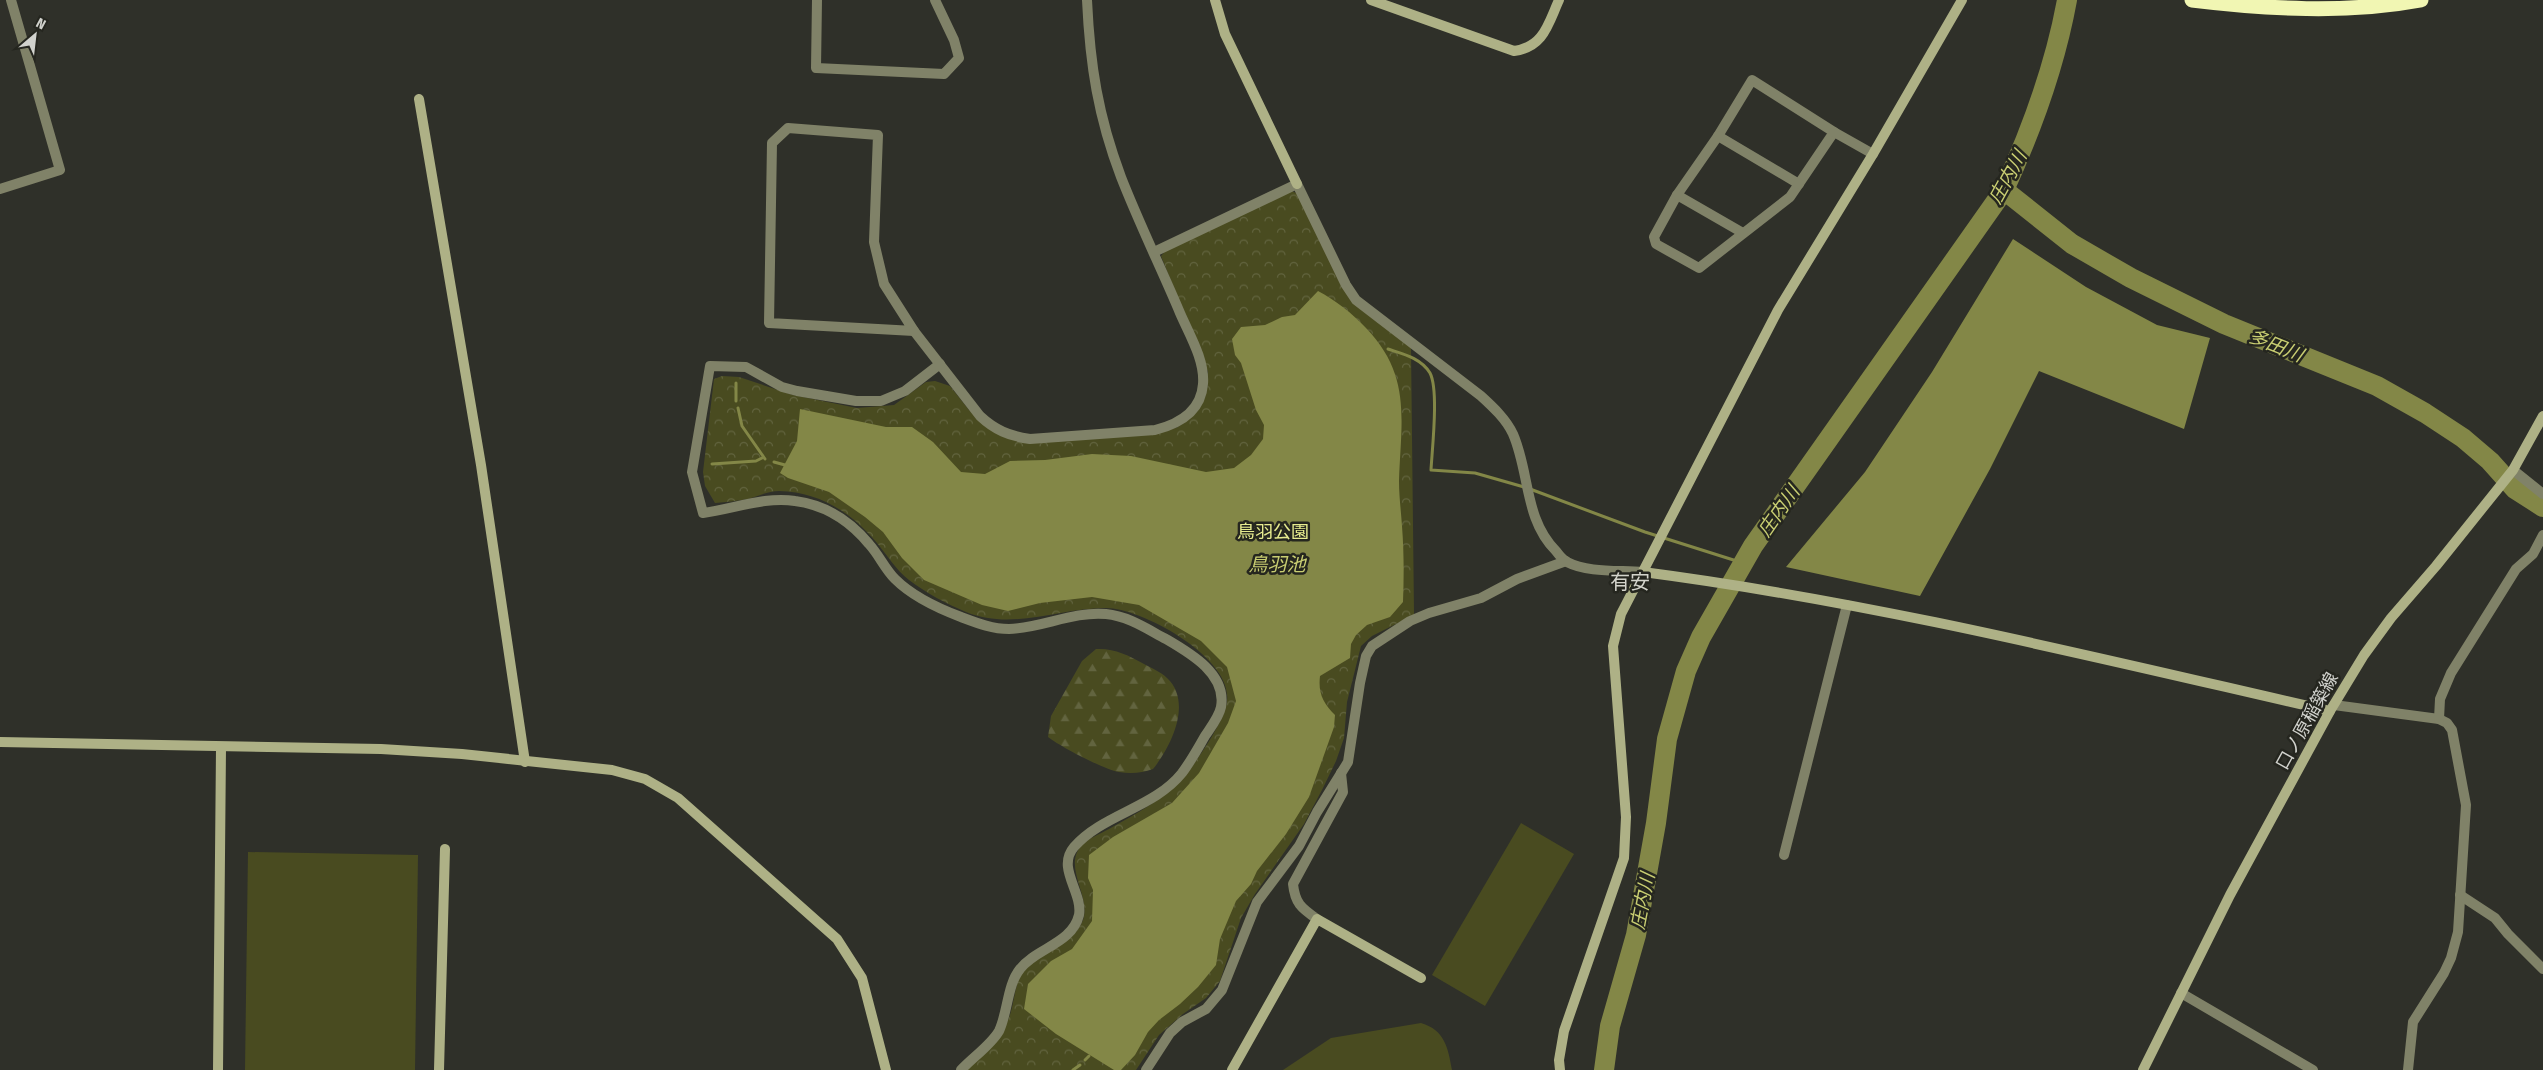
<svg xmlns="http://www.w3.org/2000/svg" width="2543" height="1070" viewBox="0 0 2543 1070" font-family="'Fira Sans Condensed','Noto Sans JP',sans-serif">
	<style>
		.forest { fill: url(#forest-firs) }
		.park { fill: url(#park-crowns) }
		.pitch { fill: #494b20 }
		.water { fill: #838747 }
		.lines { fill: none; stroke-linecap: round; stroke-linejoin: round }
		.stream { stroke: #838747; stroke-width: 3 }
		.river { stroke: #838747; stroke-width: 20 }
		.street { stroke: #808268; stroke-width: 10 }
		.secondary { stroke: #aeb186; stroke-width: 10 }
		.highway { stroke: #f1f6b3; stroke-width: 15 }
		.labels { text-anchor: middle; stroke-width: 5; stroke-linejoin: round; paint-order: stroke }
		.park-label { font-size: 18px; fill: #e7ec8f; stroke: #25261f }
		.street-label { font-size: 18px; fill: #d1d2cd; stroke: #25261f }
		.water-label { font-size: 19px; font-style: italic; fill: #c9ce72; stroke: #25261f }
		.quarter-label { font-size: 20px; fill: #d4d4cc; stroke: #25261f }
	</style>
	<defs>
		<pattern id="forest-firs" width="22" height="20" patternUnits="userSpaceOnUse" patternTransform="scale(1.25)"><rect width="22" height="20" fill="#494b20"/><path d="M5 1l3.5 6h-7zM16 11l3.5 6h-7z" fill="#62643f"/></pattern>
		<pattern id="park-crowns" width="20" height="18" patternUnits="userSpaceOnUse" patternTransform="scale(1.25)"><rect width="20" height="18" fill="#494b20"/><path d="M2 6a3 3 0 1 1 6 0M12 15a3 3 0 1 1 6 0" fill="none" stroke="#62643f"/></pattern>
	</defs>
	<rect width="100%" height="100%" fill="#2f3029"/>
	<path class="forest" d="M1096,649C1114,648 1128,655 1144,664C1151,668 1161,672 1167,678C1193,702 1171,747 1153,769C1142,773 1131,774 1119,772C1103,769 1061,747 1048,737L1051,716L1082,661Z"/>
	<path class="park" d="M1292,191L1298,194L1341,283L1411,348L1414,615L1372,636L1361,646L1347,702L1344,738L1336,761L1323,788L1304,824L1255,894L1241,918L1220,981L1206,998L1183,1014L1159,1035L1136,1070H967C984,1054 999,1041 1008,1020C1015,1005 1014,980 1025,969C1042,952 1074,944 1083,920C1091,896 1063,867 1081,846C1088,838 1100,834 1109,829C1134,815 1171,795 1188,772C1200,756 1225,720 1227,701C1233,658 1142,608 1106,608C1058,608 1013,631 966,612C947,604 926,593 909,580C896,570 887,555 877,543C852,513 820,492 779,491C769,491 758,496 748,499C737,501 726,502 715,503L705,486L703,472L714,379L722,376L739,377L793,395L857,408L894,405L926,382L935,381L950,386L969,410L1020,441L1176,428C1200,414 1209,400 1208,372L1161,256L1168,248Z"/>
	<g class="pitch">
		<polygon points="1521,823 1574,854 1485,1006 1432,975"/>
		<polygon points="248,852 418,855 415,1070 245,1070"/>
		<path d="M1421,1023C1445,1030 1448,1048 1452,1070H1283L1331,1038Z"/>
	</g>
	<g class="water">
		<polygon points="2013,239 2086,287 2157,325 2210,338 2184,429 2039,371 1990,469 1920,596 1786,567 1865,472 1932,372"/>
		<path d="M1318,291C1335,300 1352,313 1366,328C1412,376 1401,420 1399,481C1399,496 1401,511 1402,526C1404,552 1404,577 1403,602L1390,617L1367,625L1356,635L1351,644L1350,658L1320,676C1318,693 1323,703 1335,715L1334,727L1309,797L1286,834L1257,871L1251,884L1236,901L1220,939L1216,965L1198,987L1180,1004L1159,1020L1148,1032L1135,1055L1121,1070H1114L1056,1034L1024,1009L1028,984L1051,961L1072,949L1092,921L1093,890L1088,878L1089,855L1113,837L1172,803L1199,773L1228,723L1236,701L1227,667L1201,641L1139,605L1092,597L1040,603L1008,611L982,605L924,580L902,558L883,532L865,517L829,492L788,478L780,473L797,441L800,409L886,427H912L933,442L961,472L985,474L1010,461L1045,460L1092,454L1131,456L1206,472L1234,468L1251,455L1263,439L1264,425L1256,410L1241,363L1235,355L1232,339L1241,327L1265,325L1282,317L1295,315Z"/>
	</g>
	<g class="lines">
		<g class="stream">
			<path d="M1388,349C1403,354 1421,358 1430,373C1439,390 1432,450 1431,470L1475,473L1524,487"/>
			<polyline points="736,383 736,401"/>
			<polyline points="738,408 742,426 765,459"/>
			<polyline points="774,462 785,465"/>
			<polyline points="712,464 756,461 762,458"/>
			<polyline points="1530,489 1645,532 1743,563"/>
			<polyline points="1085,1060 1089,1056"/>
			<polyline points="1073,1070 1080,1065"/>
		</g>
		<g class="river">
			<polyline points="2004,190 2072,244 2131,278 2224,324 2377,386 2425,413 2463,438 2490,461 2515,489 2543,507"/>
			<path d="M1604,1070L1610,1026L1636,935L1656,823L1667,739L1686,671L1701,637L1753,546L2004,190C2032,129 2055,66 2067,0"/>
		</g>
		<g class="street">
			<polyline points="817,0 816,68 944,74 959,58 954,40 935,0"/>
			<polygon points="1752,80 1834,132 1790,197 1699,268 1656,244 1654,237 1677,195 1718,136"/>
			<polygon points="788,128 878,135 874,242 884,284 914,331 769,323 772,143"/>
			<polyline points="1834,132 1873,154"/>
			<polyline points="1718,136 1799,184"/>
			<polyline points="0,189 60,170 11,0"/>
			<polyline points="1677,195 1743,233"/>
			<path d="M1154,252L1297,184L1346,285L1356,300L1481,396C1493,407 1506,419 1513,434C1530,473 1524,519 1556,551C1559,555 1563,560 1567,562C1588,573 1619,570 1643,572"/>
			<path d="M914,331L980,416C995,430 1009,436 1030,439L1155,430C1179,424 1201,412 1203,384C1205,360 1189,334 1180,313C1161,268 1139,223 1121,177C1098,116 1090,65 1087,0"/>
			<path d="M940,364L905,391L881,401H856L797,391L782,387L746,367L710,366L692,472L703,513C733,509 766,496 795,501C826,505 850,521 869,544C879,555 885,569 895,579C913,597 937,608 961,617C977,623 992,629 1009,629C1042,628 1073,611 1106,614C1128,616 1147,629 1166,639C1190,653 1227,674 1221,707C1219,717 1211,727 1205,736C1198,748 1191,761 1182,773C1154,808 1103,814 1074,847C1056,868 1083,892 1079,915C1072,944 1036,948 1020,969C1007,985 1008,1012 999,1031C991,1045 972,1058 961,1070"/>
			<polyline points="2513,470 2543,494"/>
			<polyline points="2334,705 2439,719 2447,723 2452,730 2466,805 2458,932 2451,958 2444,973 2413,1022 2408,1070"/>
			<polyline points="2439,719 2440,699 2451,673 2516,569 2533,554 2543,535"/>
			<polyline points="1784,855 1847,605"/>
			<polyline points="2460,895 2495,918 2508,934 2543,969"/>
			<path d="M1317,919C1301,908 1295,903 1293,884L1343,792L1341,773"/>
			<polyline points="2181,993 2313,1070"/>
			<polyline points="1146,1070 1170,1033 1182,1022 1206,1009 1222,990 1257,902 1299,846 1317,812 1348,762 1360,683 1366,656 1372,646 1410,621 1429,613 1481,598 1517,579 1566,561"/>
		</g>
		<g class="secondary">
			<polyline points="1215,0 1225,34 1297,184"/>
			<path d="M1371,0L1514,51C1544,47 1548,24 1559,0"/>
			<polyline points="419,99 481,465 525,762"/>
			<path d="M1643,572C1874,602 2102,659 2330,711"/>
			<polyline points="0,742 381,749 462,754 612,770 645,779 678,798 837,939 862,978 886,1070"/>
			<polyline points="218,1070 221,748"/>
			<polyline points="439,1070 445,849"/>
			<polyline points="1232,1070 1317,919 1421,978"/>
			<polyline points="1560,1070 1559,1060 1564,1031 1624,858 1626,817 1613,646 1621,614 1778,310 1873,154 1962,0"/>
			<polyline points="2143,1070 2230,895 2330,711 2364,655 2391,618 2436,566 2513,470 2543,416"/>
		</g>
		<path class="highway" d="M2192,0C2266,9 2347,14 2421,0"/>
	</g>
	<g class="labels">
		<g class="park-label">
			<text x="1273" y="538">鳥羽公園</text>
		</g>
		<g class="street-label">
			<text transform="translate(2307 721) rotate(-61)" y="6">口ノ原稲築線</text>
		</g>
		<g class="water-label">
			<text transform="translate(2007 177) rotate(-61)" y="7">庄内川</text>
			<text transform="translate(2276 345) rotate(22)" y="7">多田川</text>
			<text transform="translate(1778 511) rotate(-55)" y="7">庄内川</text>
			<text x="1277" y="571">鳥羽池</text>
			<text transform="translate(1642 901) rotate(-79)" y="7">庄内川</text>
		</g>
		<g class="quarter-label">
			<text x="1630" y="589">有安</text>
		</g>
	</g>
	<g transform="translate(35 35) rotate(28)" stroke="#25261f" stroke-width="4" paint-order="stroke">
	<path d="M0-4L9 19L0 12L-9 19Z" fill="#d1d2cd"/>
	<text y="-8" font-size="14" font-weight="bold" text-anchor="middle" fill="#d1d2cd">N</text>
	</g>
</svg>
